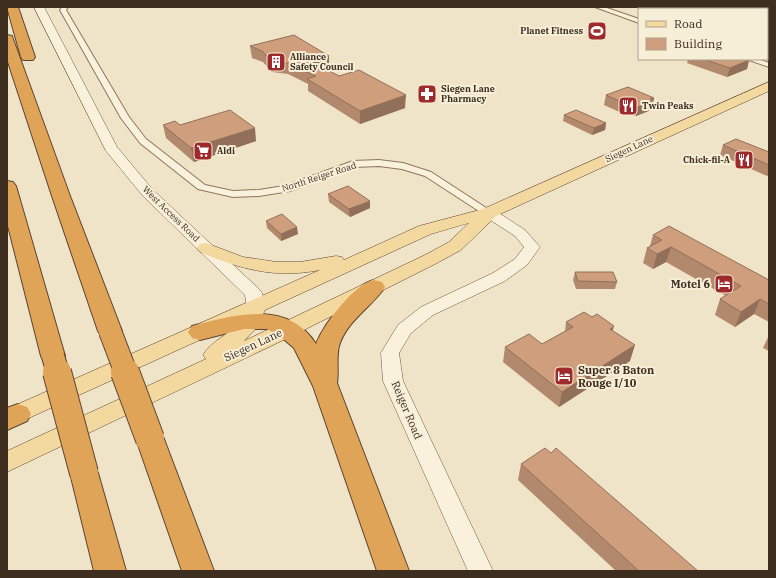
<svg xmlns="http://www.w3.org/2000/svg" width="776" height="578" viewBox="0 0 776 578" font-family="'IBM Plex Serif',serif">
	<style>
		.lines { fill: none; stroke-linecap: round; stroke-linejoin: round }
		.street-casing { stroke: #8d765c; stroke-width: 2 }
		.secondary-casing { stroke: #6f573f; stroke-width: 1 }
		.primary-casing { stroke: #5b4430; stroke-width: 1 }
		.highway-casing { stroke: #5b4430; stroke-width: 2 }
		.street { fill: #faf1dc; fill-rule: evenodd }
		.secondary { fill: #faf1dc; fill-rule: evenodd }
		.primary { fill: #f3d9a0; fill-rule: evenodd }
		.highway { fill: #e0a458; fill-rule: evenodd }
		.highway-bridge-far1-casing { stroke: #5b4430; stroke-width: 24; stroke-linecap: butt }
		.highway-bridge-casing { stroke: #5b4430; stroke-width: 30; stroke-linecap: butt }
		.highway-bridge-far1 { stroke: #e0a458; stroke-width: 22 }
		.highway-bridge { stroke: #e0a458; stroke-width: 28 }
		.wall { fill: #b2896c }
		.shaded-wall { fill: #916f58 }
		.building { fill: #cf9f7d; stroke: #916f58 }
		.labels { text-anchor: middle; stroke-width: 4; stroke-linejoin: round; paint-order: stroke }
		.far-poi-label { font-size: 9px; font-weight: bold; fill: #3d2e20; stroke: #f7eed8; text-anchor: start }
		.far-street-label { font-size: 9px; fill: #3d2e20; stroke: #f7eed8 }
		.poi-label { font-size: 11px; font-weight: bold; fill: #3d2e20; stroke: #f7eed8; text-anchor: end }
		.street-label { font-size: 11px; fill: #3d2e20; stroke: #f7eed8 }
	</style>
	<rect width="100%" height="100%" fill="#f0e4c8"/>
	<g class="lines">
		<defs>
			<g id="street">
				<polygon points="62,7 68,7 66,10 129,117 146,139 205,185 233,191 259,190 284,186 353,161 379,160 403,163 431,172 494,213 489,216 485,215 425,176 402,169 379,166 354,167 290,191 259,196 233,197 198,189 140,143 121,118 60,10"/>
				<polygon points="595,7 604,7 639,19 639,23"/>
				<polygon points="746,59 758,59 769,63 769,67"/>
			</g>
			<g id="secondary">
				<polygon points="34,7 44,7 117,147 153,190 259,289 262,293 265,308 262,312 256,314 250,312 247,308 245,295 143,196 106,151"/>
				<polygon points="489,209 494,210 525,230 540,247 527,265 505,281 433,315 411,333 399,353 403,381 493,571 468,571 383,381 381,353 398,325 421,307 493,273 515,259 524,247 515,236 484,216 482,213 484,210"/>
			</g>
			<path id="primary" d="M769,82V91L496,216L461,250L437,263L294,335L7,472V451L206,359L203,355C211,341 229,335 239,322L7,428V409L320,270C275,279 240,269 200,252L197,248L200,244L206,243L243,257L277,262H300L336,256L342,257L344,260L419,226L483,209ZM469,223L449,242L425,255L244,341L257,327L265,310L431,234Z"/>
			<g id="highway">
				<polygon points="7,7 18,7 35,57 33,60 23,60 21,57"/>
				<polygon points="7,35 12,36 13,39 70,196 122,331 118,337 110,339 102,337 98,331 52,196 7,59"/>
				<polygon points="7,181 13,182 16,186 65,356 62,362 53,365 44,362 41,356 7,222"/>
				<path d="M374,280L382,282L385,287C371,308 347,320 339,346C336,359 339,371 337,383L409,571H377L313,386L294,348L280,336L267,329H244L200,340L192,338L188,332L192,326C233,315 288,299 316,344C324,324 353,285 374,280Z"/>
				<polygon points="18,404 27,407 31,414 27,421 7,430 7,408"/>
				<polygon points="150,428 160,431 164,439 214,571 182,571 136,439 140,431"/>
				<polygon points="84,461 94,465 98,473 126,571 94,571 70,473 74,465"/>
			</g>
		</defs>
		<use href="#street" class="street-casing"/>
		<use href="#secondary" class="secondary-casing"/>
		<use href="#primary" class="primary-casing"/>
		<use href="#highway" class="highway-casing"/>
		<use href="#street" class="street"/>
		<use href="#secondary" class="secondary"/>
		<use href="#primary" class="primary"/>
		<use href="#highway" class="highway"/>
		<defs>
			<g id="highway-bridge-far1">
				<polyline points="110,331 126,373"/>
				<polyline points="53,356 58,373"/>
			</g>
			<g id="highway-bridge">
				<polyline points="57,372 84,473"/>
				<polyline points="125,372 150,439"/>
			</g>
		</defs>
		<use href="#highway-bridge-far1" class="highway-bridge-far1-casing"/>
		<use href="#highway-bridge" class="highway-bridge-casing"/>
		<use href="#highway-bridge-far1" class="highway-bridge-far1"/>
		<use href="#highway-bridge" class="highway-bridge"/>
	</g>
	<g class="wall">
		<polygon points="250,46 329,67 325,69 339,76 405,108 360,124 308,91 308,84 288,74 272,72 263,62 252,58"/>
		<polygon points="688,59 746,59 749,60 747,69 727,77 687,63"/>
		<polygon points="606,95 654,98 651,110 636,116 630,114 626,115 604,105"/>
		<polygon points="564,115 606,123 605,130 592,135 563,121"/>
		<polygon points="163,125 180,125 256,141 194,162 166,138"/>
		<polygon points="723,145 769,152 769,174 767,176 720,155"/>
		<polygon points="328,194 370,208 350,217 329,202"/>
		<polygon points="266,221 298,234 281,241 267,228"/>
		<polygon points="653,235 769,280 769,322 754,314 735,327 715,315 720,299 726,296 666,262 653,269 643,263 647,248 650,246"/>
		<polygon points="575,272 617,282 615,289 576,289 573,280"/>
		<polygon points="566,322 613,331 630,361 559,407 503,362 505,347 542,344 565,331"/>
		<polygon points="769,335 769,351 763,348"/>
		<polygon points="521,464 698,571 616,571 518,480"/>
	</g>
	<g class="shaded-wall">
		<polygon points="329,56 329,67 311,72 311,61"/>
		<polygon points="749,60 747,69 727,77 730,68"/>
		<polygon points="406,95 405,108 360,124 360,111"/>
		<polygon points="654,98 651,110 636,116 638,107"/>
		<polygon points="632,104 630,114 626,115 628,105"/>
		<polygon points="606,123 605,130 592,135 594,128"/>
		<polygon points="255,128 256,141 194,162 191,148"/>
		<polygon points="769,169 769,174 767,176"/>
		<polygon points="370,201 370,208 350,217 349,209"/>
		<polygon points="297,227 298,234 281,241 281,234"/>
		<polygon points="671,247 666,262 653,269 657,254"/>
		<polygon points="760,299 754,314 735,327 741,312"/>
		<polygon points="614,326 610,341 610,329"/>
		<polygon points="635,345 630,361 559,407 562,392"/>
	</g>
	<g class="building">
		<polygon points="294,35 329,56 311,61 339,76 359,70 406,95 360,111 307,79 316,76 286,63 271,61 262,51 250,46"/>
		<polygon points="703,59 746,59 749,60 730,68"/>
		<polygon points="628,87 654,98 650,99 653,101 638,107 632,104 628,105 606,95"/>
		<polygon points="230,110 255,128 191,148 163,125 175,121 180,125"/>
		<polygon points="576,110 606,123 594,128 564,115"/>
		<polygon points="736,139 769,152 769,165 723,145"/>
		<polygon points="348,186 370,201 349,209 328,194"/>
		<polygon points="282,214 297,227 281,234 266,221"/>
		<polygon points="669,226 769,280 769,304 760,299 741,312 720,299 741,286 671,247 657,254 647,248 662,240 653,235"/>
		<polygon points="575,272 613,272 617,282 578,281"/>
		<polygon points="584,312 592,317 597,314 614,326 610,329 635,345 562,392 505,347 529,334 542,344 573,327 566,322"/>
		<polygon points="545,448 551,453 556,448 698,571 639,571 521,464"/>
	</g>
	<defs>
		<symbol id="stadium-square" viewBox="-11 -11 22 22"><rect x="-9" y="-9" width="18" height="18" rx="4" fill="#9e2a2b" stroke="#f7eed8"/><path d="M0-5a6.5 5 0 1 0 0 10a6.5 5 0 1 0 0-10ZM-3.5-1.8h7v3.6h-7Z" fill="#fff"/></symbol>
		<symbol id="building-square" viewBox="-11 -11 22 22"><rect x="-9" y="-9" width="18" height="18" rx="4" fill="#9e2a2b" stroke="#f7eed8"/><path d="M-4-6H4V6H1V3H-1V6H-4ZM-2.5-4.3h1.7v1.8h-1.7ZM.8-4.3h1.7v1.8H.8ZM-2.5-1h1.7V.8h-1.7ZM.8-1h1.7V.8H.8Z" fill="#fff"/></symbol>
		<symbol id="pharmacy-square" viewBox="-11 -11 22 22"><rect x="-9" y="-9" width="18" height="18" rx="4" fill="#9e2a2b" stroke="#f7eed8"/><path d="M-2-6h4v4h4v4h-4v4h-4v-4h-4v-4h4Z" fill="#fff"/></symbol>
		<symbol id="restaurant-square" viewBox="-11 -11 22 22"><rect x="-9" y="-9" width="18" height="18" rx="4" fill="#9e2a2b" stroke="#f7eed8"/><path d="M-5-6h1v4h1v-4h1v4h1v-4h1v5L-1.5 .5V6h-2V.5L-5-1ZM5-6V6H3V1.5H1.5Q1.5-4 5-6Z" fill="#fff"/></symbol>
		<symbol id="supermarket-square" viewBox="-11 -11 22 22"><rect x="-9" y="-9" width="18" height="18" rx="4" fill="#9e2a2b" stroke="#f7eed8"/><path d="M-6-5.5h2.5l.6 2H6L4.5 2H-2.5L-4.4-4H-6ZM-1.5 3.2a1.3 1.3 0 1 0 .1 0ZM3 3.2a1.3 1.3 0 1 0 .1 0Z" fill="#fff"/></symbol>
		<symbol id="hotel-square" viewBox="-11 -11 22 22"><rect x="-9" y="-9" width="18" height="18" rx="4" fill="#9e2a2b" stroke="#f7eed8"/><path d="M-6-4.5h1.5V1H6V5H4.5V3h-9V5H-6ZM-4 0a1.8 1.8 0 1 1 3.6 0ZM.5 0V-2.5h3Q6-2.5 6 0Z" fill="#fff"/></symbol>
	</defs>
	<g fill-rule="evenodd">
		<use href="#stadium-square" x="586" y="20" width="22" height="22"/>
		<use href="#building-square" x="265" y="51" width="22" height="22"/>
		<use href="#pharmacy-square" x="416" y="83" width="22" height="22"/>
		<use href="#restaurant-square" x="617" y="95" width="22" height="22"/>
		<use href="#supermarket-square" x="192" y="140" width="22" height="22"/>
		<use href="#restaurant-square" x="733" y="149" width="22" height="22"/>
		<use href="#hotel-square" x="713" y="273" width="22" height="22"/>
		<use href="#hotel-square" x="553" y="365" width="22" height="22"/>
	</g>
	<g class="labels">
		<g class="far-poi-label">
			<text x="583" y="34" text-anchor="end">Planet Fitness</text>
			<text x="290" y="60">Alliance<tspan x="290" dy="10">Safety Council</tspan></text>
			<text x="441" y="92">Siegen Lane<tspan x="441" dy="10">Pharmacy</tspan></text>
			<text x="642" y="109">Twin Peaks</text>
			<text x="217" y="154">Aldi</text>
			<text x="730" y="163" text-anchor="end">Chick-fil-A</text>
		</g>
		<g class="far-street-label">
			<text transform="translate(629 149) rotate(-25)" y="3">Siegen Lane</text>
			<text transform="translate(319 177) rotate(-18)" y="3">North Reiger Road</text>
			<text transform="translate(171 214) rotate(44)" y="3">West Access Road</text>
		</g>
		<g class="poi-label">
			<text x="710" y="288">Motel 6</text>
			<text x="578" y="374" text-anchor="start">Super 8 Baton<tspan x="578" dy="13">Rouge I/10</tspan></text>
		</g>
		<g class="street-label">
			<text transform="translate(253 345) rotate(-25)" y="4">Siegen Lane</text>
			<text transform="translate(407 410) rotate(67)" y="4">Reiger Road</text>
		</g>
	</g>
	<rect width="776" height="578" fill="none" stroke="#3d2e20" stroke-width="16"/>
	<rect x="638" y="8" width="130" height="52" fill="#f7eed8" stroke="#ada18e"/>
	<rect x="646" y="21" width="20" height="6" fill="#f3d9a0" stroke="#ada18e"/>
	<text x="674" y="28" font-size="12" fill="#3d2e20">Road</text>
	<rect x="646" y="38" width="20" height="12" fill="#cf9f7d" stroke="#ada18e"/>
	<text x="674" y="48" font-size="12" fill="#3d2e20">Building</text>
</svg>
